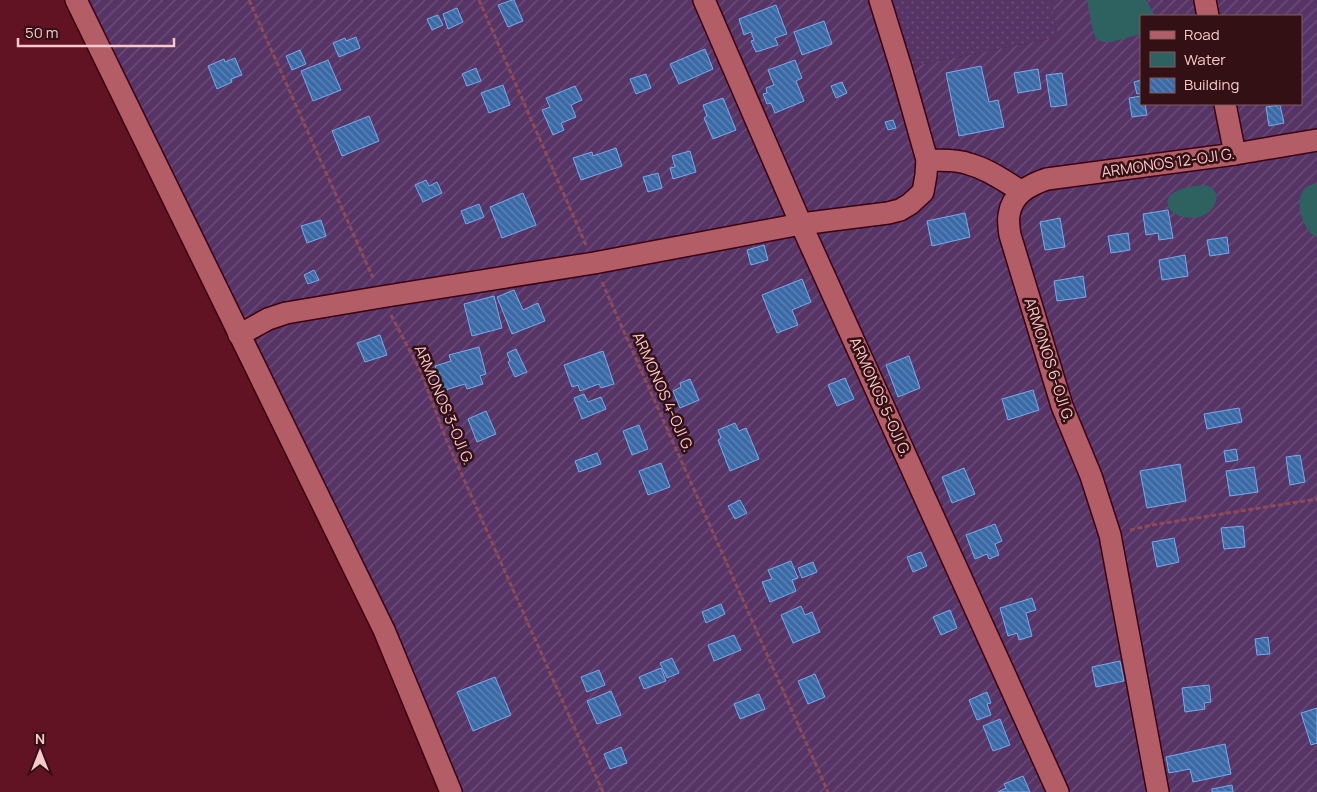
<svg xmlns="http://www.w3.org/2000/svg" width="1317" height="792" viewBox="0 0 1317 792" font-family="Manrope,sans-serif">
	<style>
		.grass { fill: url(#grass-dots) }
		.garden { fill: url(#garden-furrows); fill-rule: evenodd }
		.water { fill: #2d6261 }
		.building { fill: url(#building-back-hatch); stroke: #77abec }
		.lines { fill: none; stroke-linecap: round; stroke-linejoin: round }
		.street-casing { stroke: #3c020f; stroke-width: 24 }
		.path { stroke: #8f4a56; stroke-width: 3; stroke-dasharray: 5 2.5; stroke-linecap: butt }
		.street { stroke: #b35e67; stroke-width: 21 }
		.labels { text-anchor: middle; stroke-width: 5; stroke-linejoin: round; paint-order: stroke }
		.street-label { font-size: 15px; fill: #f8c8ca; stroke: #321014 }
	</style>
	<defs>
		<pattern id="grass-dots" width="8" height="8" patternUnits="userSpaceOnUse" patternTransform="scale(1.25)"><rect width="8" height="8" fill="#563466"/><path d="M2 2h.1M6 6h.1" fill="none" stroke="#6f507b" stroke-width="1.8" stroke-linecap="round"/></pattern>
		<pattern id="garden-furrows" width="10" height="10" patternUnits="userSpaceOnUse" patternTransform="scale(1.25)"><rect width="10" height="10" fill="#563466"/><path d="M-1 1l2-2M0 10L10 0M9 11l2-2" fill="none" stroke="#6f507b"/></pattern>
		<pattern id="building-back-hatch" width="6" height="6" patternUnits="userSpaceOnUse" patternTransform="scale(1.25)"><rect width="6" height="6" fill="#396aa6"/><path d="M-1 5l2 2M0 0l6 6M5-1l2 2" fill="none" stroke="#6084b5"/></pattern>
	</defs>
	<rect width="100%" height="100%" fill="#611323"/>
	<polygon class="grass" points="887,0 1051,0 1058,37 909,67"/>
	<path class="garden" d="M88,0H887L909,67L1058,37L1051,0H1317V792H462L382,610ZM1141,16H1301V104H1141Z"/>
	<g class="water">
		<polygon points="1087,0 1146,0 1155,16 1141,16 1141,34 1111,42 1103,42 1098,40 1095,37 1092,27"/>
		<path d="M1313,184H1317V238C1303,231 1292,199 1306,187C1308,186 1311,185 1313,184Z"/>
		<path d="M1205,185C1225,190 1216,212 1200,217C1195,218 1190,218 1185,217C1171,216 1159,201 1175,192C1183,187 1195,186 1205,185Z"/>
	</g>
	<g class="building">
		<polygon points="512,0 514,0 523,21 508,27 498,5"/>
		<polygon points="776,5 787,34 775,38 778,45 756,52 751,41 754,40 751,32 744,35 739,19"/>
		<polygon points="457,8 463,22 448,29 443,14"/>
		<polygon points="438,15 443,25 432,30 427,19"/>
		<polygon points="824,21 832,44 802,55 794,32"/>
		<polygon points="356,37 360,48 339,57 333,43 345,38 346,41"/>
		<polygon points="705,49 713,69 679,84 670,64"/>
		<polygon points="300,50 306,64 292,70 286,56"/>
		<polygon points="235,58 242,75 231,79 232,82 217,89 208,66 224,59 225,62"/>
		<polygon points="328,60 341,90 313,101 301,71"/>
		<polygon points="795,60 802,78 796,81 804,101 775,113 771,103 767,104 763,94 767,93 766,88 774,85 768,70"/>
		<polygon points="981,66 989,102 998,100 1004,127 959,136 946,73"/>
		<polygon points="476,68 481,81 467,86 462,74"/>
		<polygon points="1038,69 1041,89 1018,93 1014,73"/>
		<polygon points="1062,73 1067,105 1051,107 1046,75"/>
		<polygon points="646,74 651,88 636,94 630,79"/>
		<polygon points="1141,80 1141,93 1137,94 1134,82"/>
		<polygon points="842,82 847,93 836,98 831,86"/>
		<polygon points="503,85 510,105 489,113 481,93"/>
		<polygon points="575,86 582,100 571,105 576,117 561,123 564,130 553,135 542,110 550,107 546,98"/>
		<polygon points="1141,96 1141,104 1145,104 1147,115 1132,117 1129,98"/>
		<polygon points="723,98 736,130 713,139 704,118 707,116 703,105"/>
		<polygon points="1280,105 1284,123 1269,126 1266,107"/>
		<polygon points="369,116 379,141 342,156 332,131"/>
		<polygon points="893,120 896,128 888,130 885,122"/>
		<polygon points="616,148 622,166 581,180 573,158 592,152 593,156"/>
		<polygon points="690,151 696,172 673,179 670,168 675,167 672,156"/>
		<polygon points="658,173 662,188 648,192 643,177"/>
		<polygon points="426,180 429,186 437,182 442,193 423,202 415,185"/>
		<polygon points="523,193 536,225 502,238 490,207"/>
		<polygon points="479,204 484,217 466,224 461,211"/>
		<polygon points="1168,210 1173,238 1159,240 1158,233 1146,235 1143,214"/>
		<polygon points="965,213 970,237 932,246 927,221"/>
		<polygon points="1060,218 1065,247 1045,250 1040,222"/>
		<polygon points="321,220 326,236 307,243 301,226"/>
		<polygon points="1128,233 1130,250 1111,253 1108,236"/>
		<polygon points="1227,237 1229,253 1210,256 1207,240"/>
		<polygon points="764,245 768,260 751,265 747,250"/>
		<polygon points="1185,255 1188,276 1162,280 1159,260"/>
		<polygon points="314,270 319,280 308,284 304,275"/>
		<polygon points="1083,276 1086,297 1057,301 1054,281"/>
		<polygon points="802,279 811,302 792,310 798,325 777,333 762,295"/>
		<polygon points="514,290 523,310 538,303 545,321 512,334 497,297"/>
		<polygon points="494,296 502,328 472,336 464,304"/>
		<polygon points="380,335 387,355 365,362 357,343"/>
		<polygon points="479,347 486,374 480,376 483,384 467,389 465,384 442,391 435,366 451,361 449,355"/>
		<polygon points="516,349 527,372 515,377 508,362 510,361 507,353"/>
		<polygon points="603,351 614,384 601,388 599,384 580,391 578,385 572,387 564,365"/>
		<polygon points="909,356 920,388 898,397 886,365"/>
		<polygon points="845,378 854,399 837,406 828,385"/>
		<polygon points="690,379 699,400 680,408 673,391 681,387 680,383"/>
		<polygon points="1033,390 1039,410 1008,420 1002,399"/>
		<polygon points="584,394 588,402 601,397 606,409 582,419 574,398"/>
		<polygon points="1239,408 1242,422 1207,429 1204,414"/>
		<polygon points="486,411 496,434 477,442 468,419"/>
		<polygon points="735,423 739,431 746,428 759,459 730,471 718,440 721,438 718,430"/>
		<polygon points="639,425 648,449 632,455 623,431"/>
		<polygon points="1236,449 1238,460 1226,462 1224,451"/>
		<polygon points="597,453 601,464 579,472 575,461"/>
		<polygon points="1300,455 1305,482 1290,485 1286,457"/>
		<polygon points="661,463 670,487 648,495 639,471"/>
		<polygon points="1180,464 1186,501 1147,508 1140,471"/>
		<polygon points="1254,467 1258,492 1230,496 1226,471"/>
		<polygon points="964,468 975,494 952,503 942,477"/>
		<polygon points="740,500 747,513 735,519 728,506"/>
		<polygon points="995,524 1002,541 995,544 999,555 989,559 987,554 975,559 966,535"/>
		<polygon points="1243,526 1245,547 1224,549 1221,528"/>
		<polygon points="1174,538 1179,562 1157,567 1152,542"/>
		<polygon points="921,552 927,566 913,572 907,557"/>
		<polygon points="791,561 798,578 792,580 796,591 770,602 762,582 772,579 768,570"/>
		<polygon points="813,562 817,572 802,578 798,568"/>
		<polygon points="1032,598 1036,610 1026,613 1032,636 1019,640 1017,633 1008,636 1000,608"/>
		<polygon points="721,604 725,614 706,623 702,612"/>
		<polygon points="801,606 805,615 812,612 820,632 793,643 781,615"/>
		<polygon points="950,610 957,628 941,635 933,617"/>
		<polygon points="734,635 741,650 714,661 708,645"/>
		<polygon points="1268,637 1270,654 1257,655 1255,639"/>
		<polygon points="672,658 679,673 667,678 660,663"/>
		<polygon points="1120,661 1124,681 1096,687 1092,667"/>
		<polygon points="661,668 666,681 644,689 639,677"/>
		<polygon points="599,670 605,685 587,692 581,677"/>
		<polygon points="815,674 825,697 808,704 798,681"/>
		<polygon points="495,677 511,715 473,731 457,692"/>
		<polygon points="1209,685 1211,702 1204,703 1205,709 1185,712 1182,688"/>
		<polygon points="611,691 621,715 597,724 587,701"/>
		<polygon points="987,692 991,703 987,704 991,715 977,720 969,700"/>
		<polygon points="759,694 765,709 740,719 734,704"/>
		<polygon points="1317,708 1317,743 1311,745 1301,713"/>
		<polygon points="1000,719 1010,745 993,751 983,726"/>
		<polygon points="1225,744 1231,774 1193,782 1190,769 1169,773 1166,757"/>
		<polygon points="621,747 627,763 610,769 604,754"/>
		<polygon points="1023,776 1030,792 998,792 1006,788 1004,784"/>
		<polygon points="1232,785 1233,792 1212,792 1212,789"/>
	</g>
	<g class="lines">
		<defs>
			<g id="street">
				<polyline points="76,0 384,630 451,792"/>
				<polyline points="704,0 801,224 1058,792"/>
				<path d="M880,0L901,68L927,160C941,161 956,159 969,164C988,169 1004,181 1021,191"/>
				<polyline points="1205,0 1208,16"/>
				<polyline points="1225,104 1235,154"/>
				<polyline points="239,335 268,319 286,313 381,297 594,263 801,224 888,213 900,210 910,204 923,192 926,175 927,160"/>
				<path d="M1158,792L1110,535L1091,476L1062,406L1010,235C1009,229 1008,221 1009,215C1012,194 1029,185 1047,179L1235,154L1317,140"/>
			</g>
		</defs>
		<use href="#street" class="street-casing"/>
		<g class="path">
			<polyline points="249,0 373,278"/>
			<polyline points="479,0 586,245"/>
			<polyline points="602,282 828,792"/>
			<polyline points="391,315 421,372 446,439 603,792"/>
			<polyline points="1130,530 1152,525 1317,499"/>
		</g>
		<use href="#street" class="street"/>
	</g>
	<g class="labels">
		<g class="street-label">
			<text transform="translate(1168 163) rotate(-8)" y="5">ARMONOS 12-OJI G.</text>
			<text transform="translate(1049 360) rotate(72)" y="5">ARMONOS 6-OJI G.</text>
			<text transform="translate(663 392) rotate(66)" y="5">ARMONOS 4-OJI G.</text>
			<text transform="translate(880 397) rotate(66)" y="5">ARMONOS 5-OJI G.</text>
			<text transform="translate(444 405) rotate(67)" y="5">ARMONOS 3-OJI G.</text>
		</g>
	</g>
	<rect x="1140" y="15" width="162" height="90" fill="#321014" stroke="#815a5d"/>
	<rect x="1150" y="31" width="25" height="8" fill="#b35e67" stroke="#815a5d"/>
	<text x="1184" y="40" font-size="15" fill="#f8c8ca">Road</text>
	<rect x="1150" y="52" width="25" height="15" fill="#2d6261" stroke="#815a5d"/>
	<text x="1184" y="65" font-size="15" fill="#f8c8ca">Water</text>
	<rect x="1150" y="78" width="25" height="15" fill="url(#building-back-hatch)" stroke="#815a5d"/>
	<text x="1184" y="90" font-size="15" fill="#f8c8ca">Building</text>
	<g transform="translate(40 752)" stroke="#321014" stroke-width="4" paint-order="stroke">
	<path d="M0-4L9 19L0 12L-9 19Z" fill="#f8c8ca"/>
	<text y="-8" font-size="14" font-weight="bold" text-anchor="middle" fill="#f8c8ca">N</text>
	</g>
	<path d="M18 38v8h156v-8" fill="none" stroke="#f8c8ca" stroke-width="2.5"/>
	<text x="25" y="38" font-size="15" fill="#f8c8ca" stroke="#321014" stroke-width="4" paint-order="stroke">50 m</text>
</svg>
